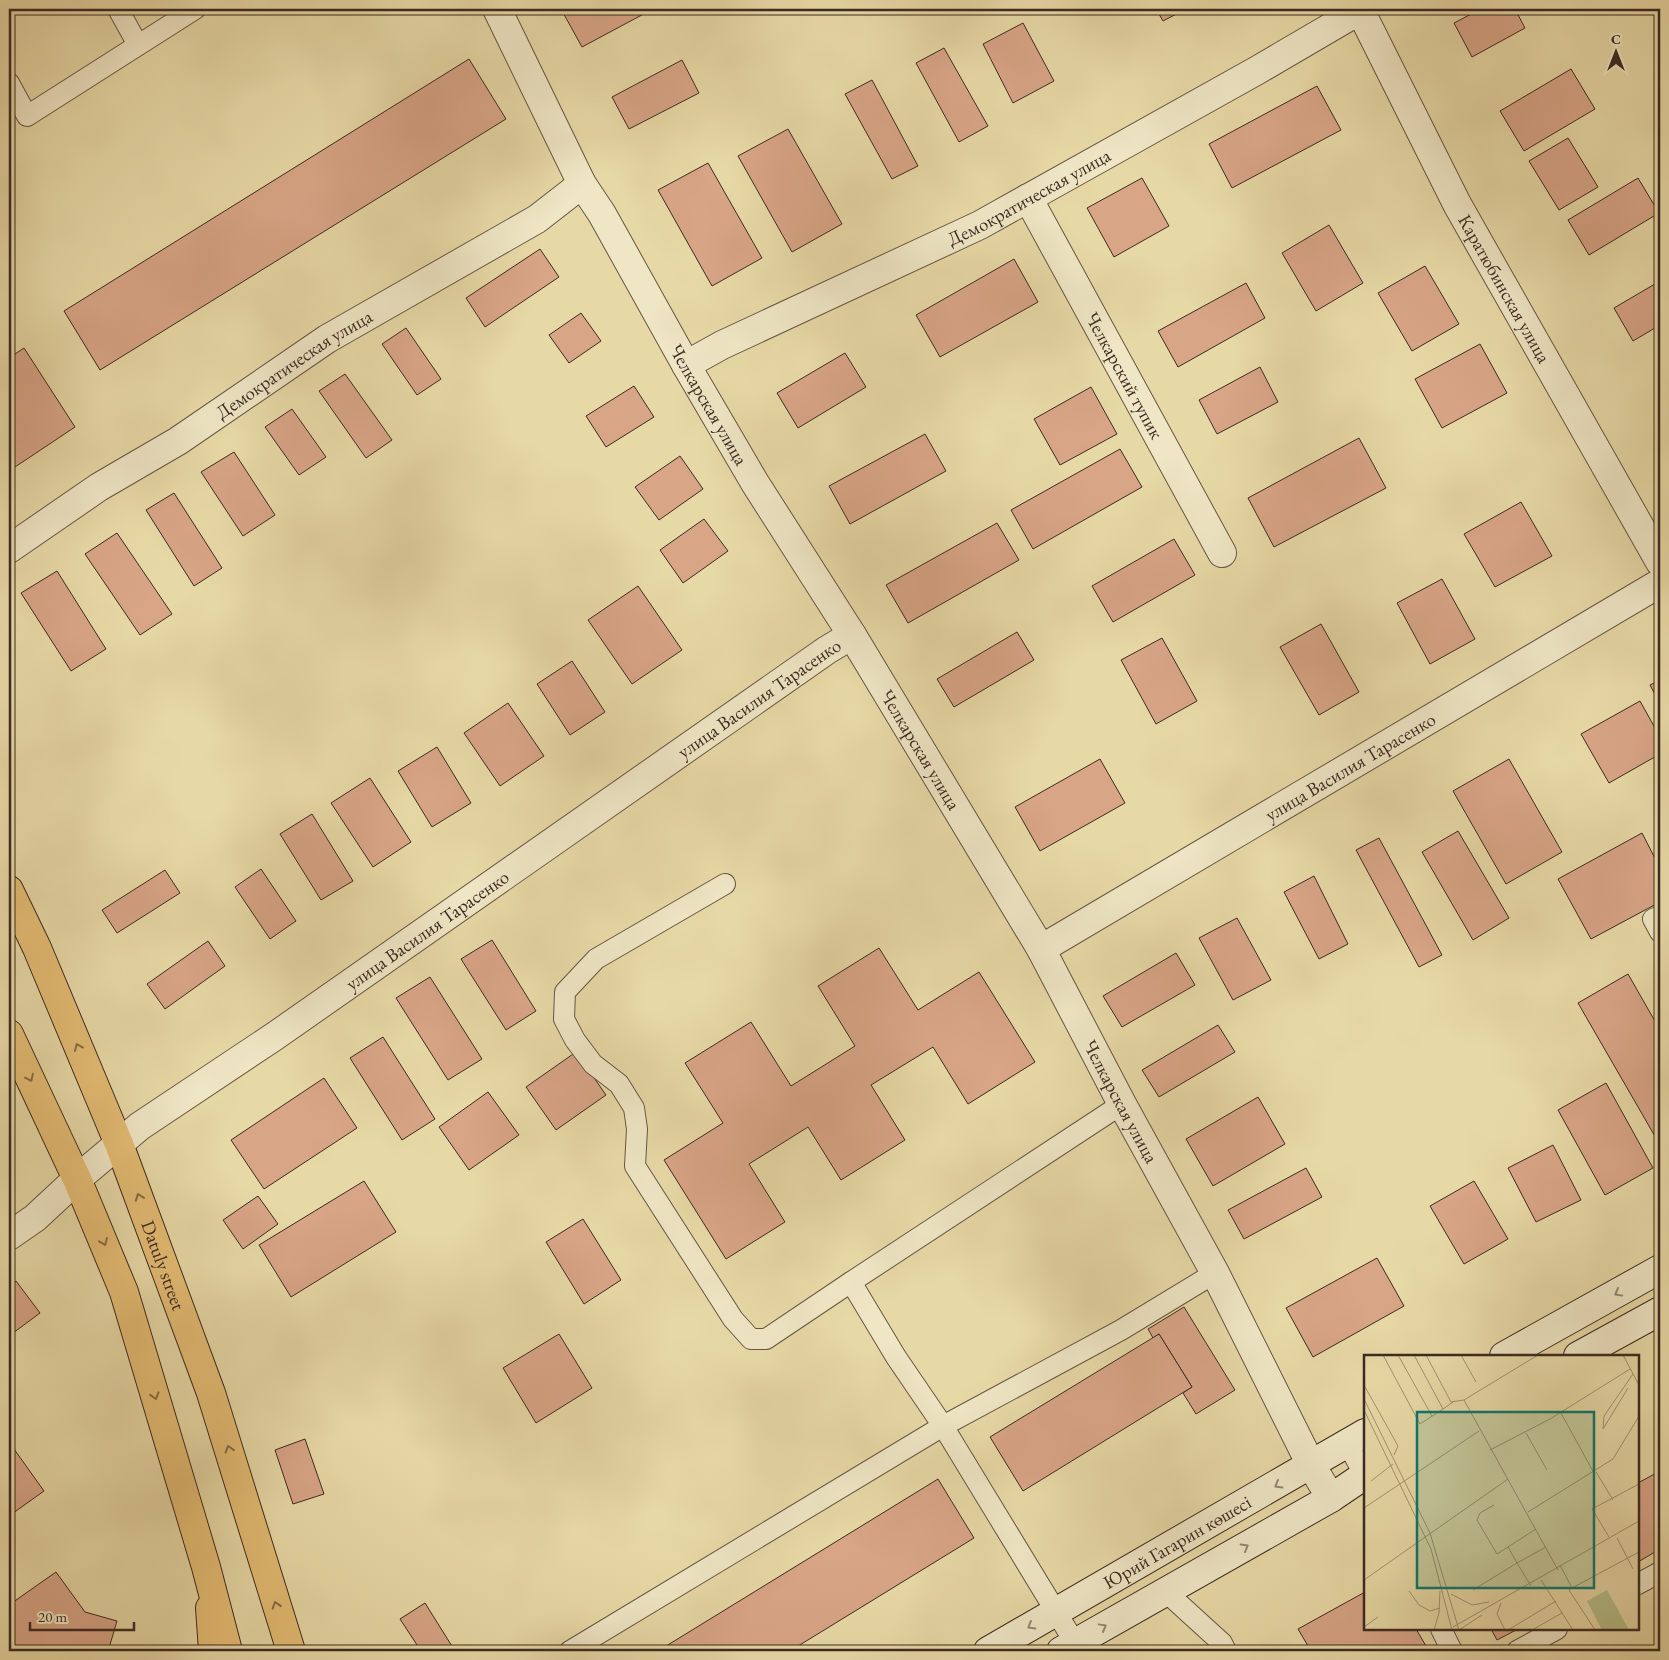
<svg xmlns="http://www.w3.org/2000/svg" width="1669" height="1660" viewBox="0 0 1669 1660" font-family="'EB Garamond',serif">
	<style>
		.building { fill: #d8a587; stroke: #3c2b22 }
		.lines { fill: none; stroke-linecap: round; stroke-linejoin: round }
		.lane-casing { stroke: #675643; stroke-width: 22 }
		.street-casing { stroke: #675643; stroke-width: 30 }
		.secondary-casing { stroke: #3c2b22; stroke-width: 30 }
		.primary-casing { stroke: #3c2b22; stroke-width: 30 }
		.highway-casing { stroke: #3c2b22; stroke-width: 30 }
		.lane { stroke: #efe6c5; stroke-width: 20 }
		.street { stroke: #efe6c5; stroke-width: 28 }
		.secondary { stroke: #efe6c5; stroke-width: 28 }
		.primary { stroke: #e4bc73; stroke-width: 28 }
		.highway { stroke: #e4bc73; stroke-width: 28 }
		.oneway { stroke: #886c46 }
		.oneway2 { stroke: #968874 }
		.labels { text-anchor: middle; stroke-width: 5; stroke-linejoin: round; paint-order: stroke }
		.street-label { font-size: 19px; fill: #3c2b22; stroke: #efe6c5 }
		.inset-road { fill: none; stroke: #a39371; stroke-width: 1 }
		.view { fill: #0f766e; fill-opacity: 0.15; stroke: #0f766e; stroke-width: 2.5 }
		.inset-edge { fill: none; stroke: #3c2b22; stroke-width: 2.5 }
	</style>
	<rect width="100%" height="100%" fill="#e7d9a6"/>
	<filter id="stains"><feTurbulence type="fractalNoise" baseFrequency=".004" numOctaves="4"/><feColorMatrix values="0 0 0 0 .2 0 0 0 0 .09 0 0 0 0 .02 0 0 0 .5 -.17"/></filter>
	<radialGradient id="worn" r=".72"><stop offset=".6" stop-color="#630" stop-opacity="0"/><stop offset="1" stop-color="#630" stop-opacity=".3"/></radialGradient>
	<g class="building">
		<polygon points="561,9 653,9 582,47"/>
		<polygon points="1156,9 1186,9 1163,21"/>
		<polygon points="1481,9 1515,9 1525,28 1472,57 1454,23"/>
		<polygon points="1023,23 1054,81 1013,103 983,44"/>
		<polygon points="944,48 988,126 959,142 916,63"/>
		<polygon points="469,59 506,119 100,370 64,311"/>
		<polygon points="682,60 699,93 629,129 612,97"/>
		<polygon points="1571,69 1595,109 1524,151 1500,111"/>
		<polygon points="872,80 918,166 892,179 845,94"/>
		<polygon points="1317,86 1341,130 1232,188 1209,144"/>
		<polygon points="788,129 842,224 792,252 738,156"/>
		<polygon points="1568,138 1598,187 1559,210 1529,161"/>
		<polygon points="708,163 762,258 712,286 658,190"/>
		<polygon points="1142,178 1169,226 1114,257 1087,208"/>
		<polygon points="1638,178 1659,213 1589,255 1568,220"/>
		<polygon points="1329,225 1363,283 1316,311 1282,253"/>
		<polygon points="540,249 559,277 485,327 466,298"/>
		<polygon points="1014,259 1038,302 940,357 916,315"/>
		<polygon points="1425,266 1459,324 1412,351 1378,293"/>
		<polygon points="1660,281 1660,325 1633,341 1614,308"/>
		<polygon points="1246,283 1265,318 1178,367 1158,331"/>
		<polygon points="581,313 601,341 569,363 549,335"/>
		<polygon points="406,328 441,379 417,395 382,344"/>
		<polygon points="1480,344 1507,393 1442,428 1415,379"/>
		<polygon points="24,348 75,427 9,471 9,358"/>
		<polygon points="845,353 866,387 798,428 777,393"/>
		<polygon points="1260,367 1278,402 1217,434 1199,400"/>
		<polygon points="345,374 392,440 366,458 319,391"/>
		<polygon points="634,386 654,417 606,447 586,416"/>
		<polygon points="1091,387 1117,434 1060,465 1034,419"/>
		<polygon points="292,409 326,457 299,475 265,427"/>
		<polygon points="925,434 946,471 850,524 829,486"/>
		<polygon points="1359,438 1386,488 1274,547 1248,498"/>
		<polygon points="1120,449 1142,487 1033,549 1011,510"/>
		<polygon points="234,452 275,515 243,536 201,472"/>
		<polygon points="680,456 703,489 659,520 635,487"/>
		<polygon points="174,493 222,568 194,586 146,510"/>
		<polygon points="1521,502 1552,556 1495,587 1464,534"/>
		<polygon points="704,519 728,551 683,583 660,550"/>
		<polygon points="997,523 1019,560 908,623 886,585"/>
		<polygon points="117,533 172,614 140,635 85,554"/>
		<polygon points="1174,539 1195,575 1113,622 1092,586"/>
		<polygon points="57,571 106,649 71,671 21,593"/>
		<polygon points="1442,579 1475,639 1430,664 1397,603"/>
		<polygon points="638,586 682,650 632,684 588,620"/>
		<polygon points="1321,624 1359,692 1319,715 1280,647"/>
		<polygon points="1017,632 1034,660 954,707 937,679"/>
		<polygon points="1162,638 1197,701 1156,724 1121,660"/>
		<polygon points="572,661 605,712 570,735 537,684"/>
		<polygon points="1660,680 1660,704 1650,685"/>
		<polygon points="1640,701 1660,737 1660,754 1609,783 1581,734"/>
		<polygon points="508,703 544,756 500,786 464,733"/>
		<polygon points="437,747 471,803 432,827 398,771"/>
		<polygon points="1100,759 1125,803 1040,851 1015,807"/>
		<polygon points="1509,759 1562,852 1506,884 1453,791"/>
		<polygon points="370,778 411,842 373,867 331,803"/>
		<polygon points="312,814 353,881 321,900 280,834"/>
		<polygon points="1458,831 1509,918 1473,940 1422,852"/>
		<polygon points="1642,833 1660,868 1660,902 1591,939 1558,879"/>
		<polygon points="1379,838 1442,955 1419,967 1356,850"/>
		<polygon points="261,869 296,921 270,939 235,887"/>
		<polygon points="165,870 180,893 117,933 102,910"/>
		<polygon points="1314,876 1348,944 1319,959 1284,892"/>
		<polygon points="1237,918 1271,980 1233,1000 1199,938"/>
		<polygon points="492,940 536,1011 506,1030 461,959"/>
		<polygon points="208,941 225,966 165,1009 147,984"/>
		<polygon points="879,948 918,1010 979,972 1035,1062 968,1104 933,1047 871,1085 905,1140 841,1180 808,1127 749,1164 785,1222 726,1259 664,1160 723,1123 685,1063 751,1022 791,1086 855,1046 818,986"/>
		<polygon points="1176,953 1195,985 1122,1027 1103,996"/>
		<polygon points="1628,974 1660,1030 1660,1145 1578,1003"/>
		<polygon points="430,977 482,1059 448,1080 396,998"/>
		<polygon points="1218,1025 1235,1052 1159,1097 1142,1070"/>
		<polygon points="383,1037 435,1119 402,1140 350,1058"/>
		<polygon points="576,1052 606,1095 556,1130 526,1087"/>
		<polygon points="324,1078 357,1128 264,1189 231,1140"/>
		<polygon points="1606,1083 1653,1168 1605,1195 1558,1110"/>
		<polygon points="488,1092 519,1135 469,1170 439,1127"/>
		<polygon points="1258,1097 1285,1144 1213,1186 1186,1139"/>
		<polygon points="1553,1145 1581,1200 1536,1222 1508,1168"/>
		<polygon points="1306,1168 1322,1197 1244,1239 1228,1210"/>
		<polygon points="364,1181 396,1232 291,1297 259,1245"/>
		<polygon points="1474,1181 1508,1239 1464,1264 1430,1206"/>
		<polygon points="258,1196 278,1224 243,1249 223,1220"/>
		<polygon points="583,1219 621,1280 584,1304 546,1242"/>
		<polygon points="1377,1258 1404,1306 1313,1357 1286,1308"/>
		<polygon points="16,1281 40,1313 9,1336 9,1287"/>
		<polygon points="1184,1307 1235,1390 1196,1414 1183,1393 1192,1387 1159,1334 1153,1338 1148,1329"/>
		<polygon points="559,1334 592,1388 536,1423 503,1368"/>
		<polygon points="1159,1334 1192,1387 1023,1491 990,1437"/>
		<polygon points="305,1439 324,1494 293,1504 275,1450"/>
		<polygon points="9,1442 44,1491 9,1516"/>
		<polygon points="1660,1471 1660,1549 1638,1562 1638,1483"/>
		<polygon points="938,1479 974,1538 790,1651 658,1651"/>
		<polygon points="56,1572 85,1612 117,1621 109,1648 111,1651 9,1651 9,1605"/>
		<polygon points="1365,1592 1365,1629 1416,1629 1426,1646 1417,1651 1311,1651 1298,1629"/>
		<polygon points="425,1603 455,1651 421,1651 400,1619"/>
		<polygon points="1491,1629 1518,1629 1497,1640"/>
	</g>
	<g class="lines">
		<defs>
			<g id="lane">
				<polyline points="118,9 138,45"/>
				<polyline points="9,83 27,116 195,9"/>
				<polyline points="725,884 596,959 565,992 564,1019 575,1040 593,1064 619,1084 634,1108 637,1129 635,1166 733,1319 751,1339 766,1339 851,1282 896,1357 943,1426 1121,1330 1215,1273"/>
				<polyline points="1660,916 1653,919 1660,932"/>
				<polyline points="851,1282 1122,1104"/>
				<polyline points="1347,1443 1365,1476"/>
				<polyline points="1638,1584 1660,1572"/>
				<polyline points="1166,1592 1222,1643 1226,1651"/>
				<polyline points="1441,1629 1452,1651"/>
				<polyline points="570,1651 943,1426 1075,1643"/>
				<polyline points="1517,1651 1557,1629"/>
			</g>
			<g id="street">
				<path id="s1" d="M497,9L582,184L602,214L686,365L755,483L852,635L1041,949L1122,1104L1215,1273L1311,1465L1331,1498"/>
				<path id="s2" d="M1360,10L1457,204L1660,562"/>
				<path id="s3" d="M1028,198L1222,553"/>
				<path id="s4" d="M686,365L722,345L980,225L1256,71L1362,9"/>
				<path id="s5" d="M9,549L99,487L178,441L327,339L537,219L582,184"/>
				<path id="s6" d="M1041,949L1660,583"/>
				<path id="s7" d="M9,1236L35,1218L77,1179L140,1126L275,1036L827,650L852,635"/>
			</g>
			<g id="secondary">
				<polyline points="1504,1356 1660,1269"/>
				<polyline points="1578,1356 1660,1311"/>
				<path id="s8" d="M988,1651L1365,1433"/>
				<polyline points="1061,1651 1331,1498 1365,1475"/>
			</g>
			<polyline id="primary" points="210,1608 213,1651"/>
			<g id="highway">
				<path id="s9" d="M9,890L37,948L119,1144L211,1393L291,1651"/>
				<polyline points="9,1034 77,1179 124,1292 206,1567 228,1651"/>
			</g>
		</defs>
		<use href="#lane" class="lane-casing"/>
		<use href="#street" class="street-casing"/>
		<use href="#secondary" class="secondary-casing"/>
		<use href="#primary" class="primary-casing"/>
		<use href="#highway" class="highway-casing"/>
		<use href="#lane" class="lane"/>
		<use href="#street" class="street"/>
		<use href="#secondary" class="secondary"/>
		<use href="#primary" class="primary"/>
		<use href="#highway" class="highway"/>
	</g>
	<defs><path id="oneway-chevron" d="M-2-3.5L2.5 0L-2 3.5" fill="none" stroke-width="1.6" stroke-linecap="round" stroke-linejoin="round" transform="scale(1.25)"/></defs>
	<g class="oneway">
		<use href="#oneway-chevron" transform="translate(78 1047) rotate(-113)"/>
		<use href="#oneway-chevron" transform="translate(30 1078) rotate(65)"/>
		<use href="#oneway-chevron" transform="translate(139 1197) rotate(-110)"/>
		<use href="#oneway-chevron" transform="translate(104 1242) rotate(67)"/>
		<use href="#oneway-chevron" transform="translate(155 1396) rotate(73)"/>
		<use href="#oneway-chevron" transform="translate(229 1449) rotate(-107)"/>
		<use href="#oneway-chevron" transform="translate(276 1605) rotate(-107)"/>
	</g>
	<g class="oneway2">
		<use href="#oneway-chevron" transform="translate(1618 1293) rotate(151)"/>
		<use href="#oneway-chevron" transform="translate(1278 1485) rotate(150)"/>
		<use href="#oneway-chevron" transform="translate(1245 1547) rotate(-30)"/>
		<use href="#oneway-chevron" transform="translate(1031 1626) rotate(150)"/>
		<use href="#oneway-chevron" transform="translate(1103 1627) rotate(-29)"/>
	</g>
	<g class="labels">
		<g class="street-label">
			<text dy="7" stroke="none"><textPath href="#s4" startOffset="382">Демократическая улица</textPath></text>
			<text dy="7" stroke="none"><textPath href="#s2" startOffset="314">Каратюбинская улица</textPath></text>
			<text dy="7" stroke="none"><textPath href="#s5" startOffset="340">Демократическая улица</textPath></text>
			<text dy="7" stroke="none"><textPath href="#s3" startOffset="202">Челкарский тупик</textPath></text>
			<text dy="7" stroke="none"><textPath href="#s1" startOffset="449">Челкарская улица</textPath></text>
			<text dy="7" stroke="none"><textPath href="#s7" startOffset="924">улица Василия Тарасенко</textPath></text>
			<text dy="7" stroke="none"><textPath href="#s1" startOffset="854">Челкарская улица</textPath></text>
			<text dy="7" stroke="none"><textPath href="#s6" startOffset="359">улица Василия Тарасенко</textPath></text>
			<text dy="7" stroke="none"><textPath href="#s7" startOffset="519">улица Василия Тарасенко</textPath></text>
			<text dy="7" stroke="none"><textPath href="#s1" startOffset="1259">Челкарская улица</textPath></text>
			<text dy="7" stroke="none"><textPath href="#s9" startOffset="406">Datuly street</textPath></text>
			<text dy="7" stroke="none"><textPath href="#s8" startOffset="218">Юрий Гагарин көшесі</textPath></text>
		</g>
	</g>
	<g transform="translate(1364 1355)">
		<rect width="275" height="275" fill="#e7d9a6"/>
		<path d="M243,235L265,275H238L223,246Z" fill="#b6bf87"/>
		<path class="inset-road" d="M19,0L56,69L79,54M34,0L68,61M50,0L79,54L89,47M62,0L87,47L100,45M97,0L112,27M174,0L100,45L194,215M259,0L275,30M0,30L34,91L30,100M264,33L239,74L240,61L269,19M0,44L66,178L95,275M0,55L67,194L88,275M197,58L230,118M162,78L183,115M126,95L186,64L266,14M232,117L249,145M7,126L29,109M130,150L116,158L113,165L133,199L144,192L153,208L182,192M0,153L115,76M164,157L249,104L275,61M245,182L228,154L275,129M253,183L269,214M144,192L172,174M196,210L208,233L205,235L231,275M0,225L144,124M177,225L209,275M208,233L275,197M109,235L153,208L167,231M45,236L55,250L66,256L76,253M87,239L108,250L125,247M137,248L133,259L141,275M0,272L14,262M89,272L275,166M70,275L75,258L76,236M95,275L118,260M144,275L192,246M168,275L198,258"/>
		<path class="view" d="M53,57H230V233H53Z"/>
		<rect width="275" height="275" class="inset-edge"/>
	</g>
	<rect width="1669" height="1660" fill="none" stroke="#e7d9a6" stroke-width="30"/>
	<rect x="10" y="10" width="1649" height="1640" fill="none" stroke="#3c2b22" stroke-width="2.5"/>
	<rect x="15" y="15" width="1639" height="1630" fill="none" stroke="#3c2b22"/>
	<g transform="translate(1616 52)" stroke="#efe6c5" stroke-width="4" paint-order="stroke">
	<path d="M0-4L9 19L0 12L-9 19Z" fill="#3c2b22"/>
	<text y="-8" font-size="14" font-weight="bold" text-anchor="middle" fill="#3c2b22">С</text>
	</g>
	<path d="M30 1622v8h104v-8" fill="none" stroke="#3c2b22" stroke-width="2.5"/>
	<text x="38" y="1622" font-size="15" fill="#3c2b22" stroke="#efe6c5" stroke-width="4" paint-order="stroke">20 m</text>
	<rect width="100%" height="100%" filter="url(#stains)"/>
	<rect width="100%" height="100%" fill="url(#worn)"/>
</svg>
